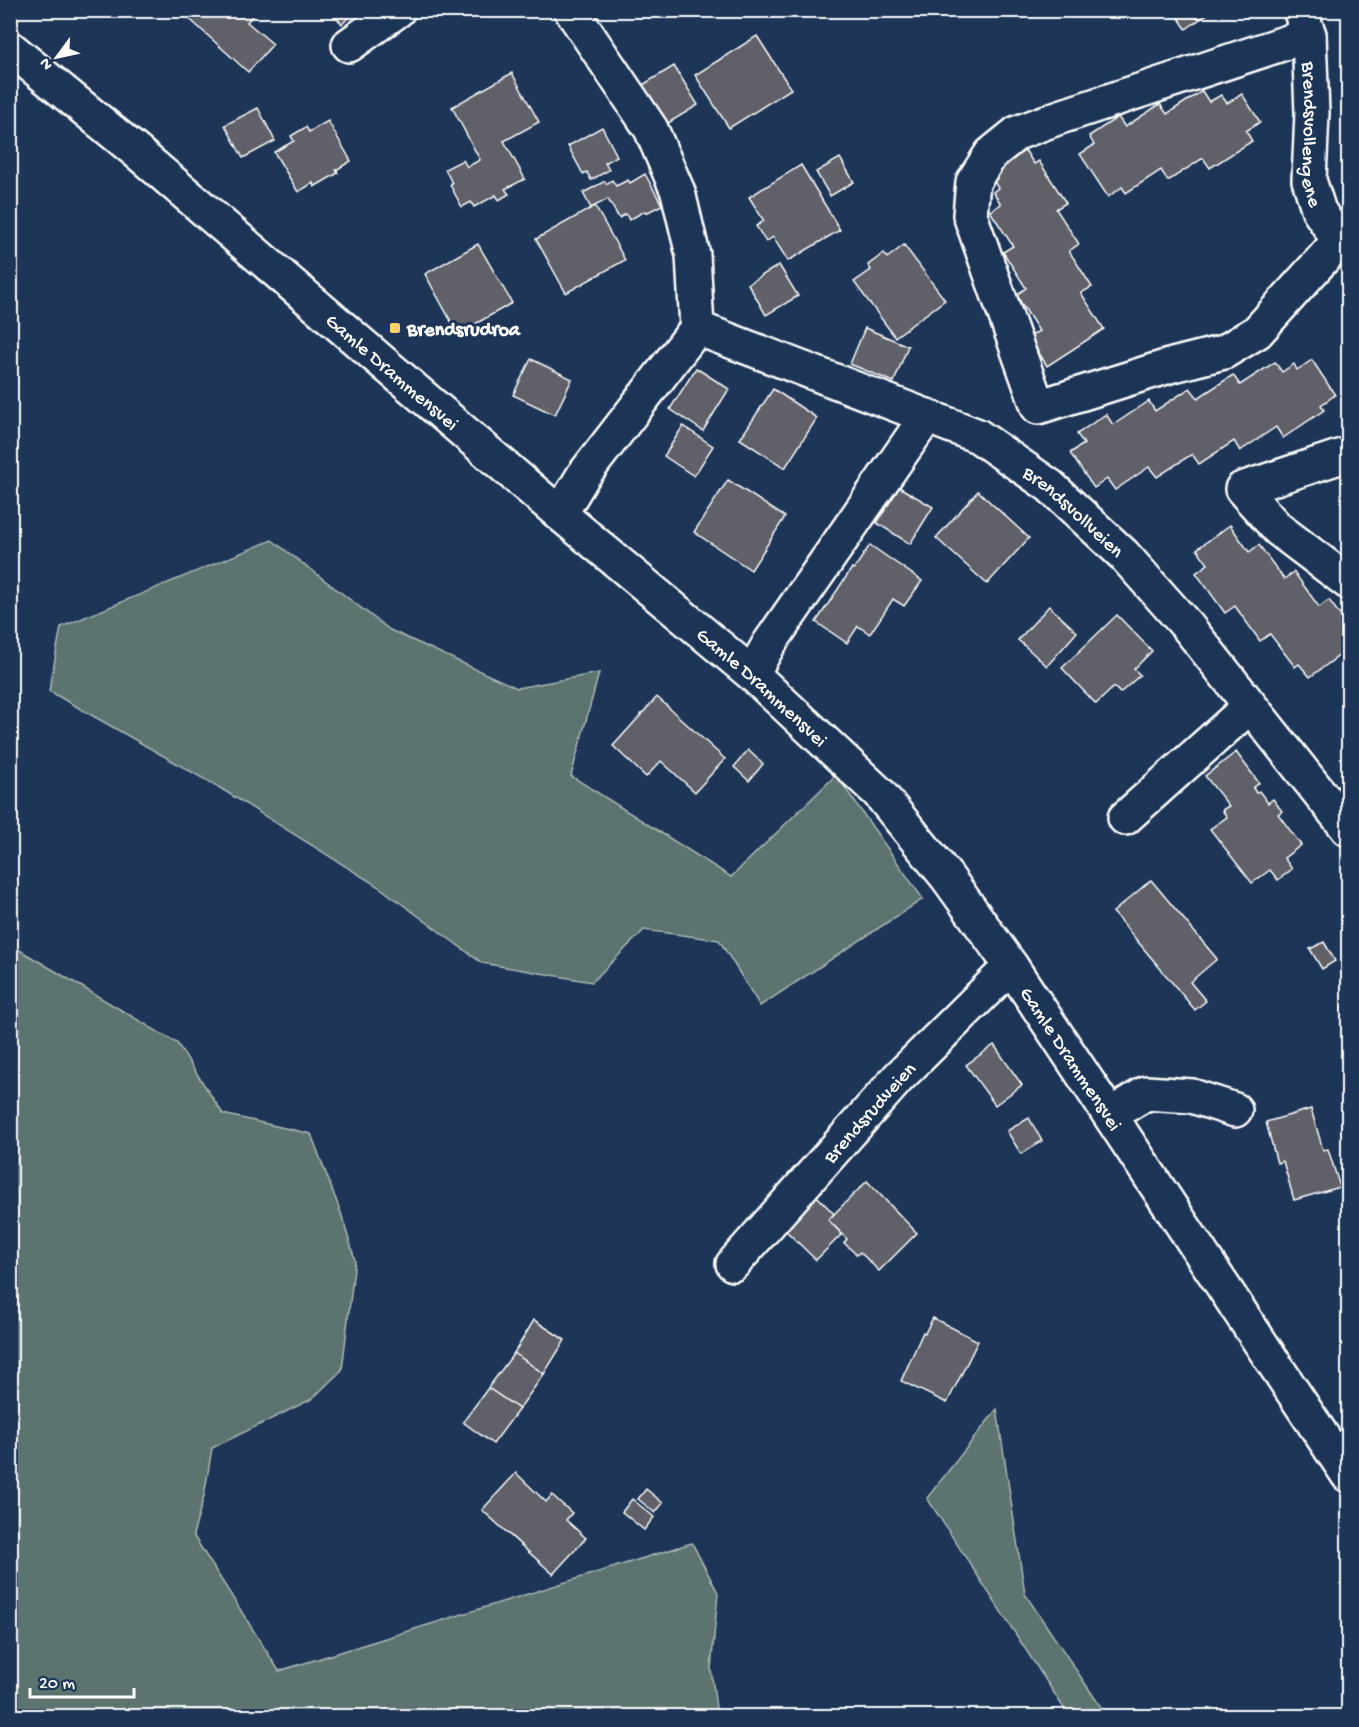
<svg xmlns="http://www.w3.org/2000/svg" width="1359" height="1727" viewBox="0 0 1359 1727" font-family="'Gochi Hand',sans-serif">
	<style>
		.green { fill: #5c736f; stroke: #aeb9b7; stroke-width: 1.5 }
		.building { fill: #5e6068; stroke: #fff; stroke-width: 1.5 }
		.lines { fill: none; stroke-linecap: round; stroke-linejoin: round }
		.minor-casing { stroke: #fff; stroke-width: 38 }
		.major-casing { stroke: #fff; stroke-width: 38 }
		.minor { stroke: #1d3557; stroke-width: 33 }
		.major { stroke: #1d3557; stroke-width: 33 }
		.poi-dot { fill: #ffd166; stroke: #1d3557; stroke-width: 2 }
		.labels { text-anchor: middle; stroke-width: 6; stroke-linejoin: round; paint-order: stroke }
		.street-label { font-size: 20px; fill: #fff; stroke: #1d3557 }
		.poi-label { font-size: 20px; font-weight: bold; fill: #fff; stroke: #1d3557; text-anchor: start }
	</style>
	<rect width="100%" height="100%" fill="#1d3557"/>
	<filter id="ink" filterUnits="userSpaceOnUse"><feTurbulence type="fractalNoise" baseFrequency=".0167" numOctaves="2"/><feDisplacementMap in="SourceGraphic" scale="12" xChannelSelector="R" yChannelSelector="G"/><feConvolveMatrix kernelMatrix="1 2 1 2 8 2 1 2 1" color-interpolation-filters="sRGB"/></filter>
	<g filter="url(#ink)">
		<g class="green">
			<polygon points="272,540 390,630 517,688 599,673 571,776 731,877 836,775 923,899 760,1006 719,940 644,930 592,982 482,963 379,887 220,788 49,691 61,627"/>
			<polygon points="11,945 177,1043 223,1114 311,1134 341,1213 355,1260 342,1370 312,1399 212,1448 204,1496 193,1535 279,1671 692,1543 718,1593 711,1669 717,1716 11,1716"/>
			<polygon points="997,1409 1025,1594 1107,1716 1069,1716 927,1498"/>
		</g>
		<g class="building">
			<polygon points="185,10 258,10 247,22 273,44 248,72 183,13"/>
			<polygon points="330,10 356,10 342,24"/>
			<polygon points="1168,10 1213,10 1186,29 1177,15 1173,17"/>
			<polygon points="757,36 791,89 729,128 695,75"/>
			<polygon points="674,66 698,105 665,125 641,86"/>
			<polygon points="512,73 539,122 504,141 525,179 505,189 509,194 499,200 496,195 474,207 471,202 462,207 450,185 452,183 445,169 463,160 467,167 480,160 452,107"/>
			<polygon points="1202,91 1209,102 1221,95 1227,103 1242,94 1260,122 1246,131 1252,141 1210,168 1203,158 1168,181 1161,170 1126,193 1122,187 1108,197 1080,154 1094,145 1089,136 1118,117 1125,127 1160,104 1167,114"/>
			<polygon points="258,108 275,141 243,158 225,125"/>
			<polygon points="328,121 351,161 336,170 338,173 314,187 313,183 298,192 274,152 294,141 291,136 306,127 309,132"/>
			<polygon points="602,127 617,156 605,163 609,170 591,180 587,172 583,174 568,146"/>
			<polygon points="1025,150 1034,164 1039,161 1066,203 1056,209 1079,244 1069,251 1092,287 1081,293 1104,329 1047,366 1029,337 1039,331 1016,295 1026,288 1003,252 1013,246 990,211 1001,204 993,192 998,188 989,173"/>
			<polygon points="840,158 854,182 830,196 816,172"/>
			<polygon points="801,165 840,230 788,261 773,237 766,242 756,226 764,221 749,197"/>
			<polygon points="645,174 662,205 646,213 645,211 629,220 626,214 619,218 608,199 591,208 583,193 605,181 606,184 612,180 616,186 628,180 630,183"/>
			<polygon points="595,206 625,260 566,293 536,239"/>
			<polygon points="478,244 512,303 458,334 425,274"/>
			<polygon points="904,245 945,300 895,337 854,282 871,270 868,265 884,253 887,258"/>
			<polygon points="779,265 798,296 766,315 748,284"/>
			<polygon points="865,328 908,346 894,382 850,364"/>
			<polygon points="531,359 572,379 555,415 513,395"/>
			<polygon points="1312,360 1335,395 1321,405 1324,410 1283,438 1276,427 1240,451 1234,441 1199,464 1192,454 1157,477 1149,467 1115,490 1107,479 1094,488 1070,453 1084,444 1077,434 1106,414 1113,425 1149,401 1155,411 1190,388 1198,398 1233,375 1240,385 1275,362 1282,372 1294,364 1297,370"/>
			<polygon points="696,368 729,389 703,431 670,409"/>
			<polygon points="773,389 817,418 785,468 740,439"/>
			<polygon points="683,426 713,446 694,476 664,456"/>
			<polygon points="728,480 785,517 751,570 694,532"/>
			<polygon points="899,487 933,507 910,544 877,523"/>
			<polygon points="978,491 1029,538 987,584 936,538"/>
			<polygon points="1230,525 1249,552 1259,545 1284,579 1294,572 1319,607 1329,600 1348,626 1341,633 1348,644 1348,649 1310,677 1299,664 1295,667 1270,634 1260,641 1235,606 1225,613 1196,573 1208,564 1197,549"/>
			<polygon points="870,545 922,581 904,606 893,599 870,634 858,626 847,643 816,622 852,568 854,569"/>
			<polygon points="1049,606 1077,632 1047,666 1018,640"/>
			<polygon points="1117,615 1152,651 1134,669 1140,675 1120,693 1114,687 1096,704 1062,668"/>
			<polygon points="657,697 725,759 695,792 661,761 646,777 613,746"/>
			<polygon points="748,750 763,764 749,781 734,767"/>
			<polygon points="1236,752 1259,783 1253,788 1256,793 1259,791 1268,803 1273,799 1282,811 1278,814 1301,845 1284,858 1292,869 1278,880 1270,870 1252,883 1210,829 1227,817 1222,810 1229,806 1205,776"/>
			<polygon points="1151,880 1217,959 1190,982 1206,1001 1195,1010 1113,912"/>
			<polygon points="1324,942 1335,961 1322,969 1310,949"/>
			<polygon points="994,1045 1022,1085 995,1105 966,1065"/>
			<polygon points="1311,1109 1323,1150 1328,1149 1340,1187 1294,1200 1283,1161 1277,1163 1266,1122"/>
			<polygon points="1029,1118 1042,1141 1021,1154 1007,1131"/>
			<polygon points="867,1181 917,1233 879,1271 860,1252 857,1255 844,1243 847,1239 828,1220"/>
			<polygon points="813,1192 834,1214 828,1220 842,1234 816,1260 780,1225"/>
			<polygon points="933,1318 978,1341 947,1403 901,1381 923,1332 925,1333"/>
			<polygon points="534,1320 565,1340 544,1374 514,1353"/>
			<polygon points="514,1353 544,1374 519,1409 488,1388"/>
			<polygon points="488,1388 519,1409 493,1444 463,1422"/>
			<polygon points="516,1473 546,1502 552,1495 572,1513 566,1520 586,1538 553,1574 482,1510"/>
			<polygon points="646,1489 663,1503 655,1513 638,1499"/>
			<polygon points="632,1499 654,1517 644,1530 622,1512"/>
		</g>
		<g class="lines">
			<defs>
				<g id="minor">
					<path id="s1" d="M1300,10L1309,35L1312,113L1309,180L1319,211L1339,241L1348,248"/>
					<polyline points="1309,35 1057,118 1017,133 991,154 973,182 970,215 1038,407 1169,366 1224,352 1257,332 1339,241"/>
					<polyline points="349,45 398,10"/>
					<path id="s2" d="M697,328L978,436L1050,486L1124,555L1188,627L1348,829"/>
					<polyline points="1348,454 1242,489 1278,529 1348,582"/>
					<polyline points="560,514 583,476 697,328 693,255 678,192 651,129 571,10"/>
					<polyline points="752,674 769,644 927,416"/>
					<polyline points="1125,818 1250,706"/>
					<polyline points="1110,1115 1146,1093 1192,1096 1235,1110"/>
					<path id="s3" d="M733,1264L899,1077L1011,966"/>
				</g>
				<g id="major">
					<path id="s4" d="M10,48L137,152L560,514L752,674L879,793L947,877L1011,966L1348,1475"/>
				</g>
			</defs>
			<use href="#minor" class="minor-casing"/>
			<use href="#major" class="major-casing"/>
			<use href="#minor" class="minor"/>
			<use href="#major" class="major"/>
		</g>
	</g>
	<rect class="poi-dot" x="389" y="322" width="12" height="12" rx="3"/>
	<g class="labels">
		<g class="street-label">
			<text dy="7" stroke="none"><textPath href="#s1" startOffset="126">Brendsvollengene</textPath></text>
			<text dy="7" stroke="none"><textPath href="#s4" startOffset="501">Gamle Drammensvei</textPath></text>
			<text dy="7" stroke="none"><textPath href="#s2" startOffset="423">Brendsvollveien</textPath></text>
			<text dy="7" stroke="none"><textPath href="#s4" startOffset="987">Gamle Drammensvei</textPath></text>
			<text dy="7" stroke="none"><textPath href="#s4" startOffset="1473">Gamle Drammensvei</textPath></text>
			<text dy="7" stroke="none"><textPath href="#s3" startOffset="204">Brendsrudveien</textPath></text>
		</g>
		<g class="poi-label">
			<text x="407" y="335">Brendsrudroa</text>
		</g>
	</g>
	<rect width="1359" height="1727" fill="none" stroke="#1d3557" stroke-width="36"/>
	<rect x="18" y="18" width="1323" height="1691" fill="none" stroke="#fff" stroke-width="2" filter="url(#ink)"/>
	<g transform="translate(57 57) rotate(237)" stroke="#1d3557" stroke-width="4.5" paint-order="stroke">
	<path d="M0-4.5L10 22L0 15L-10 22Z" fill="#ffffff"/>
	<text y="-9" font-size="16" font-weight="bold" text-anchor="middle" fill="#ffffff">N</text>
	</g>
	<path d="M30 1688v9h104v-9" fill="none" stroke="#ffffff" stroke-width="3"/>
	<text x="39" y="1688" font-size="18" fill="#ffffff" stroke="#1d3557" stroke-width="4.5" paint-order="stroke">20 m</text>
</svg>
